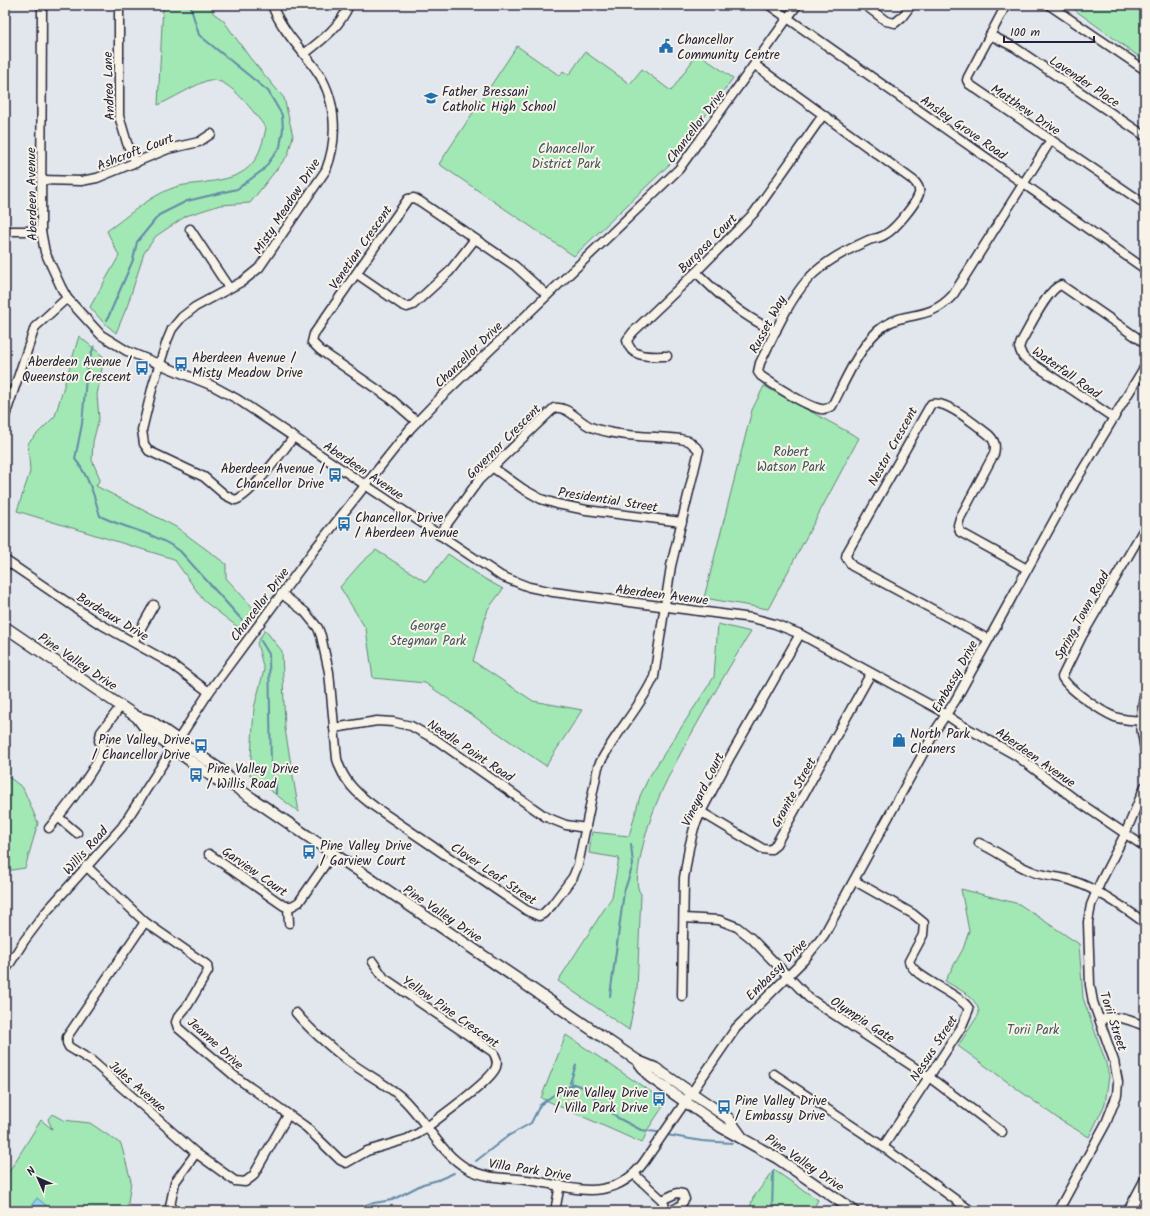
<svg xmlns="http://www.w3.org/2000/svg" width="1150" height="1216" viewBox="0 0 1150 1216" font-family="Kalam,sans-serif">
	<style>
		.green { fill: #a2e8b4; stroke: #628578 }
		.water { fill: #8ed1f0; stroke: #638ba8 }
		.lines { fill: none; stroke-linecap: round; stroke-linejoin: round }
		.stream { stroke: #638ba8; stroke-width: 2 }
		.minor-casing { stroke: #22223b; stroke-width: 11 }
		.major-casing { stroke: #22223b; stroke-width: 13 }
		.minor { stroke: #f7f3e8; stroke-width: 8 }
		.major { stroke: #f7f3e8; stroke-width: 10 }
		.labels { text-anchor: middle; stroke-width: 4; stroke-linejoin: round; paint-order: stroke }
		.poi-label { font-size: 13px; fill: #22223b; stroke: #f7f3e8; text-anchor: start }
		.street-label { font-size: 13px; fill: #22223b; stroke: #f7f3e8 }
		.park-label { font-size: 13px; fill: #425459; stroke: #f7f3e8 }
	</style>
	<rect width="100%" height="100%" fill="#e2e7ed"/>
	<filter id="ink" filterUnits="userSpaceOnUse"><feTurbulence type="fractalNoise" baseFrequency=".025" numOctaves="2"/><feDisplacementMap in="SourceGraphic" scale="8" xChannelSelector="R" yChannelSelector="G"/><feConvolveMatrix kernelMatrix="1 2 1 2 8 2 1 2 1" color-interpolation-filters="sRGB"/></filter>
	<g filter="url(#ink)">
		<g class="green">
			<path d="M163,5H211L213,13L223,20L250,58L284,98L293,136L288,155L250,203L220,205L186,216L156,236L144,253L128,304L116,333L102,321L90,307L119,256L107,231C128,216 153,193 179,186C188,184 198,184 207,182C246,177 258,167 266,128C254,113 230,77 209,80C200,82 168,101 158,105Z"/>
			<polygon points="1066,5 1145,5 1145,61 1072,8"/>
			<polygon points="517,46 560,76 563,71 569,75 585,52 630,84 642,69 671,91 700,50 707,60 733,78 671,163 574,256 439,164"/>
			<polygon points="79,336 104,357 97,395 99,418 93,442 92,460 100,479 96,486 176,527 226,564 226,578 254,609 239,628 204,601 174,559 17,511 30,472 28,443 55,416"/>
			<polygon points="764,386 859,438 768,609 704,598 752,410"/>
			<polygon points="376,550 426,582 448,554 485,579 503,589 488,609 473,661 533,701 582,710 546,766 425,683 373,678 366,629 340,587 361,563"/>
			<path d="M718,624L751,632C733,659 718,687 702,715C673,767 649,806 639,865C638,874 635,887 641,894L637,990L629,1030L558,981L612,897L619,858L589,853L592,832L629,836L640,796L649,777L714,677Z"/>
			<polygon points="265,630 282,651 285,729 299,812 250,775 254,708 264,670 257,643"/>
			<polygon points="5,774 23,788 38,823 25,868 5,871"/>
			<path d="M961,889L1019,904L1079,944L1083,998L1105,1060L1109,1076L1105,1104L1089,1137L1060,1120L958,1046L979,1014C979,997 956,988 945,981L963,949L969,931Z"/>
			<polygon points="566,1035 666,1102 648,1129 642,1143 541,1098"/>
			<polygon points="52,1114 63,1120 90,1123 121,1144 131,1181 127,1211 5,1211 5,1178 41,1120 52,1129 48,1119"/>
			<polygon points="774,1170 818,1200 812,1211 749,1211 753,1198"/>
		</g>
		<polygon class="water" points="37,1198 53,1211 27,1211"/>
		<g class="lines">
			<g class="stream">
				<polyline points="107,320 133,260 137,242 159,215 187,201 237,189 263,170 280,147 283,129 282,115 268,91 199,35 190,5"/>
				<path d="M94,346L87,367L82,424L75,459C88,475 94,495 100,516C126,529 156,533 180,551L242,620"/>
				<polyline points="261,641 269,654 271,767 276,782 276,794"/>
				<polyline points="610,996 624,892 633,865 631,844"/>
				<polyline points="576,1065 570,1083 583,1087 618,1118 641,1130 657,1132"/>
				<polyline points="667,1135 702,1141 732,1143"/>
				<polyline points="476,1161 508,1136 531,1123 540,1105 555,1094 574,1084"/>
				<polyline points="316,1210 320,1211"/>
				<polyline points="358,1211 368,1204 392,1200 423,1184 438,1180 454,1173"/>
				<polyline points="772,1211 773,1172"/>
			</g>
			<defs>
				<g id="minor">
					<polyline points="42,5 41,231 45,252 61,287 67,298 101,335 127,351 213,386 237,399 501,576 529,587 553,592 752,618 775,624 800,634 936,708 958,723 1017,756 1080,803 1145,847"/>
					<polyline points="119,5 119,116 127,143 136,163"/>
					<path d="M272,5C281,29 300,48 315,68C336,96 339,137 326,170L259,268L243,281L195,307L182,317L172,329L167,341L153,385L142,430L144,444L149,451L204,477L225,495L235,500C250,497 282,451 294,437"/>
					<polyline points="769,5 1145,269"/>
					<polyline points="865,5 886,21 895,23 902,17 911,5"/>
					<polyline points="1006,5 968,77 967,80 969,84 1145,204"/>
					<polyline points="1049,5 1145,70"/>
					<polyline points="990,35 1014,47 1145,136"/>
					<path d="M304,54C322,40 340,27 349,5"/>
					<path d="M755,65L914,181C918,185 920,189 919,194C915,205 895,229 886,234C881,238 875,238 869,240C847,250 825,261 808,279C787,303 774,335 760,363L758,372L761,376C774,385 806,406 821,409C825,410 828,408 832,406C844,383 862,340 884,326C908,310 928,322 953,295L1051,140"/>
					<polyline points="42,180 81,181 97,178 168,149 199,142 211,134"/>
					<polyline points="190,229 229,288"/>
					<polyline points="5,231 41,231"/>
					<path d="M696,272C720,296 744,318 776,331"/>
					<polyline points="357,274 402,305 407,307 413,305 449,272 475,239"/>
					<path d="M667,356C652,356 630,359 627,340L633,332L696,272L754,213L823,115"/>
					<polyline points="5,416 35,327 67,298"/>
					<path d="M1114,418L1023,357L1019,348L1021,342C1029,329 1047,289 1061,285L1145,343"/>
					<polyline points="416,421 391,399 320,350 312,342 314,334 408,199 414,198 421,202 515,266 547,295"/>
					<polyline points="492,467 523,489 541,499 557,504 586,510 682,522"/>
					<polyline points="5,560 95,621 170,663 209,692"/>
					<path d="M282,594L305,612L318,628L321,636L329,672L337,759C343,781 357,794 375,807L526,910L539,916L543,914L552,905L573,877L578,865L598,767C613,735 639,710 654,677L671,566L699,450L689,441L680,439C652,436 616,437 591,427C579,422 567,405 554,408L479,480L439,535"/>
					<path d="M988,639L852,566L846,557L847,553L931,404C946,399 977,426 989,435C995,441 996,445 994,454L960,518L958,525L960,532L1027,569"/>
					<polyline points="133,642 154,605"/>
					<polyline points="1145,691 1140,721 1145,750"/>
					<path d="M1140,721C1132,720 1123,720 1115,717C1102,712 1068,689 1062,677L1082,636L1145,527"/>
					<polyline points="334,728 377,721 393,722 411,726 438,741 546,817 566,825 586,828"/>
					<polyline points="701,812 763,849 770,850 775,846 871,673"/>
					<polyline points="58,817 77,833"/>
					<path d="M49,828C62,813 99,766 103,748L99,741L101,732L121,706"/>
					<path d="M979,843C997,851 1013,864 1031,871C1044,877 1059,876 1073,881C1097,889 1125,908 1145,923"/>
					<polyline points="209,854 284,906 292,906 299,902 333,853"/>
					<path d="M86,866L145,922L207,965L208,971L188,1005L178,1017L176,1022L178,1028L237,1078L306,1127L340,1160L346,1163L367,1151L407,1139L419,1133C434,1121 491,1082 496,1067C498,1061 496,1057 493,1052L384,978L373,962"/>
					<path d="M855,881L913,914L924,923L923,935L909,961C913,978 960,993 969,1009L961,1028L883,1147"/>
					<polyline points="288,907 289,923"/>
					<polyline points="684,918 719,920 737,927 751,938 809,998 929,1077 1002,1132"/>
					<polyline points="145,922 67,1037 67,1043 69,1047 92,1061 196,1153 235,1181 245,1182 253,1176 288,1115"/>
					<polyline points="5,971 24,941 46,912 122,827 209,692 314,550 410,429 441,397 679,169 797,5"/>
					<polyline points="682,996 684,878 689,848 694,828 701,812 730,757 800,634"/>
					<path d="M296,1013C311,1031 329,1046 347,1060C364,1073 384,1083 400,1096C425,1118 439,1153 468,1169C488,1180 511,1177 533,1181C556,1184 580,1193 602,1189C620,1186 634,1176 644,1162L736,1028L804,960L824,935L937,728L955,701L1074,484L1145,366"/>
					<path d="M1100,1020C1116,1014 1129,1020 1145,1026"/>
					<polyline points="774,1074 875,1141 971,1211"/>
					<polyline points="634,1174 662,1200 667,1211"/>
					<polyline points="662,1200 677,1193 683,1194 685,1199 680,1206 671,1211"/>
					<polyline points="169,1211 175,1182 196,1153"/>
					<polyline points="555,1211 560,1185"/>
					<polyline points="1058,1211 1106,1123 1117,1095 1118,1082 1114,1061 1093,1002 1090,985 1088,922 1091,905 1100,883 1126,832 1145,786"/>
				</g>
				<g id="major">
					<polyline points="5,627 137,717 151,721 225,773 234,786"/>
					<polyline points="137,717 146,729 217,780 234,786 638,1061 655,1068 728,1118 741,1136"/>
					<polyline points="638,1061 650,1077 721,1127 777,1158 854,1211"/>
					<polyline points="1129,1211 1145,1181"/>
				</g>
			</defs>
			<use href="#minor" class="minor-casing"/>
			<use href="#major" class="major-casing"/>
			<use href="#minor" class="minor"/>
			<use href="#major" class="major"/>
		</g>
	</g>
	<defs>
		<symbol id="civic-bare" viewBox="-9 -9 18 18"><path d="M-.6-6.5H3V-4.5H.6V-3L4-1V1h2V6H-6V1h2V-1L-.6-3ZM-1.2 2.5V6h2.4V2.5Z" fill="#1f6fb2" stroke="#f7f3e8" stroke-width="2.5" paint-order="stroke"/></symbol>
		<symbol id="school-bare" viewBox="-9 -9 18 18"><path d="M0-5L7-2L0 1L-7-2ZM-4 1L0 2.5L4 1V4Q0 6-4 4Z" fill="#1f6fb2" stroke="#f7f3e8" stroke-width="2.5" paint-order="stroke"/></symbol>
		<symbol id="bus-bare" viewBox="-9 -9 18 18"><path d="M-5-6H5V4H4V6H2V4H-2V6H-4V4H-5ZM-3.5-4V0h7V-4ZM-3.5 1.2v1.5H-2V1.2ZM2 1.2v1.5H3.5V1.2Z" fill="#1f6fb2" stroke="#f7f3e8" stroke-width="2.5" paint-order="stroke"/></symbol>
		<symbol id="shop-bare" viewBox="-9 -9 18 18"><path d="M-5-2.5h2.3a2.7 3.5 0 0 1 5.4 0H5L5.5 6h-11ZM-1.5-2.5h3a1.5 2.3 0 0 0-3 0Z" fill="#1f6fb2" stroke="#f7f3e8" stroke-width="2.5" paint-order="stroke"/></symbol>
	</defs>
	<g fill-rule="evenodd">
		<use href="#civic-bare" x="656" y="36" width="20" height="20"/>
		<use href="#school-bare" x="421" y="88" width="20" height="20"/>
		<use href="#bus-bare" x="171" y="354" width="20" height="20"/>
		<use href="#bus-bare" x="132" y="358" width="20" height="20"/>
		<use href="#bus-bare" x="325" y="465" width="20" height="20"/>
		<use href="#bus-bare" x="334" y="514" width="20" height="20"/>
		<use href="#shop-bare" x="889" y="730" width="20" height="20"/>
		<use href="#bus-bare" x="191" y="736" width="20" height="20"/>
		<use href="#bus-bare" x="186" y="765" width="20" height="20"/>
		<use href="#bus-bare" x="299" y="842" width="20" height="20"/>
		<use href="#bus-bare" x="649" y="1089" width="20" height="20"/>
		<use href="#bus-bare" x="714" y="1097" width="20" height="20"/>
	</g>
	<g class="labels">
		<g class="poi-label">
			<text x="677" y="44">Chancellor<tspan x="677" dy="15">Community Centre</tspan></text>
			<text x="442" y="96">Father Bressani<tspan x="442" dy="15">Catholic High School</tspan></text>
			<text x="192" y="362">Aberdeen Avenue /<tspan x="192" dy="15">Misty Meadow Drive</tspan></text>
			<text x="131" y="366" text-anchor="end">Aberdeen Avenue /<tspan x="131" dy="15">Queenston Crescent</tspan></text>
			<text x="324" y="473" text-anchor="end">Aberdeen Avenue /<tspan x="324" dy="15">Chancellor Drive</tspan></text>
			<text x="355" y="522">Chancellor Drive<tspan x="355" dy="15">/ Aberdeen Avenue</tspan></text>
			<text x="910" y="738">North Park<tspan x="910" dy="15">Cleaners</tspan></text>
			<text x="190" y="744" text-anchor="end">Pine Valley Drive<tspan x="190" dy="15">/ Chancellor Drive</tspan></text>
			<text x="207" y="773">Pine Valley Drive<tspan x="207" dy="15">/ Willis Road</tspan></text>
			<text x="320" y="850">Pine Valley Drive<tspan x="320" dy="15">/ Garview Court</tspan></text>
			<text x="648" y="1097" text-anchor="end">Pine Valley Drive<tspan x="648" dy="15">/ Villa Park Drive</tspan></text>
			<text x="735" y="1105">Pine Valley Drive<tspan x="735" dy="15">/ Embassy Drive</tspan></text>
		</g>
		<g class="street-label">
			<text transform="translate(1085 81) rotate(34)" y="5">Lavender Place</text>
			<text transform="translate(108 86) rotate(-92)" y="5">Andrea Lane</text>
			<text transform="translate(1026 109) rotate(34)" y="5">Matthew Drive</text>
			<text transform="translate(695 126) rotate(-53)" y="5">Chancellor Drive</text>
			<text transform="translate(964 127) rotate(35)" y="5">Ansley Grove Road</text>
			<text transform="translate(135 151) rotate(-21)" y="5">Ashcroft Court</text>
			<text transform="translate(31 194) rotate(-91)" y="5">Aberdeen Avenue</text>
			<text transform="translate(286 206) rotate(-57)" y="5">Misty Meadow Drive</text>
			<text transform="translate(707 243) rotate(-45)" y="5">Burgosa Court</text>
			<text transform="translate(360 247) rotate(-55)" y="5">Venetian Crescent</text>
			<text transform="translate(767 324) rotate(-62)" y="5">Russet Way</text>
			<text transform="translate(468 354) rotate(-44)" y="5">Chancellor Drive</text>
			<text transform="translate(1067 372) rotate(35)" y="5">Waterfall Road</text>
			<text transform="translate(503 441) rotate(-45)" y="5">Governor Crescent</text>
			<text transform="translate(892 446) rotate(-61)" y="5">Nestor Crescent</text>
			<text transform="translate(364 470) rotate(34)" y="5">Aberdeen Avenue</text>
			<text transform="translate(608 499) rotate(9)" y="5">Presidential Street</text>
			<text transform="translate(662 594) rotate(7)" y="5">Aberdeen Avenue</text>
			<text transform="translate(259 604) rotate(-53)" y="5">Chancellor Drive</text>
			<text transform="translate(1081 615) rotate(-61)" y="5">Spring Town Road</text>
			<text transform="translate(113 616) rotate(31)" y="5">Bordeaux Drive</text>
			<text transform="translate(78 661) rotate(34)" y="5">Pine Valley Drive</text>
			<text transform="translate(954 676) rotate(-61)" y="5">Embassy Drive</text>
			<text transform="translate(471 750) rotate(34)" y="5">Needle Point Road</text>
			<text transform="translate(1036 757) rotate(35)" y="5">Aberdeen Avenue</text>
			<text transform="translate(702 789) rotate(-64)" y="5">Vineyard Court</text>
			<text transform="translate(793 792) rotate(-61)" y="5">Granite Street</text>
			<text transform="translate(85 850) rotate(-48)" y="5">Willis Road</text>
			<text transform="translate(255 871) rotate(35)" y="5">Garview Court</text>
			<text transform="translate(494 873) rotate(34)" y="5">Clover Leaf Street</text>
			<text transform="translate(443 913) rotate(34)" y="5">Pine Valley Drive</text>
			<text transform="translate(776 969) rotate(-45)" y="5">Embassy Drive</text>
			<text transform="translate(451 1011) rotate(35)" y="5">Yellow Pine Crescent</text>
			<text transform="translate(863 1019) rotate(33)" y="5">Olympia Gate</text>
			<text transform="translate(1114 1021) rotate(72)" y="5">Torii Street</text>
			<text transform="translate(216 1043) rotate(42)" y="5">Jeanne Drive</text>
			<text transform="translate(933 1048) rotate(-57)" y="5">Nessus Street</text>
			<text transform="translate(138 1086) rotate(41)" y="5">Jules Avenue</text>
			<text transform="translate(805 1162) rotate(34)" y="5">Pine Valley Drive</text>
			<text transform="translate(530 1169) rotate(9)" y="5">Villa Park Drive</text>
		</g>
		<g class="park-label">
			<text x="566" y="153">Chancellor<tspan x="566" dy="15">District Park</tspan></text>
			<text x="791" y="456">Robert<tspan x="791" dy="15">Watson Park</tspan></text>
			<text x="428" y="630">George<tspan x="428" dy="15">Stegman Park</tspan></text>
			<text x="1033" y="1034">Torii Park</text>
		</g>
	</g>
	<rect width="1150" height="1216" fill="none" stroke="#f7f3e8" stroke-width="20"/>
	<rect x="10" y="10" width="1130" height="1196" fill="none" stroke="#22223b" stroke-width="1.5" filter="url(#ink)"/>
	<g transform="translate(38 1178) rotate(315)" stroke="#f7f3e8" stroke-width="3" paint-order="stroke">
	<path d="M0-3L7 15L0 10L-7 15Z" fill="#22223b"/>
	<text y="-6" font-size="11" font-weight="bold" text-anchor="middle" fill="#22223b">N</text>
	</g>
	<path d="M1004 36v6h90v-6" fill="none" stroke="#22223b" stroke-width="2"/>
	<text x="1010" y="36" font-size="12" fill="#22223b" stroke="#f7f3e8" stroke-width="3" paint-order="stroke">100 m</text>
</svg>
